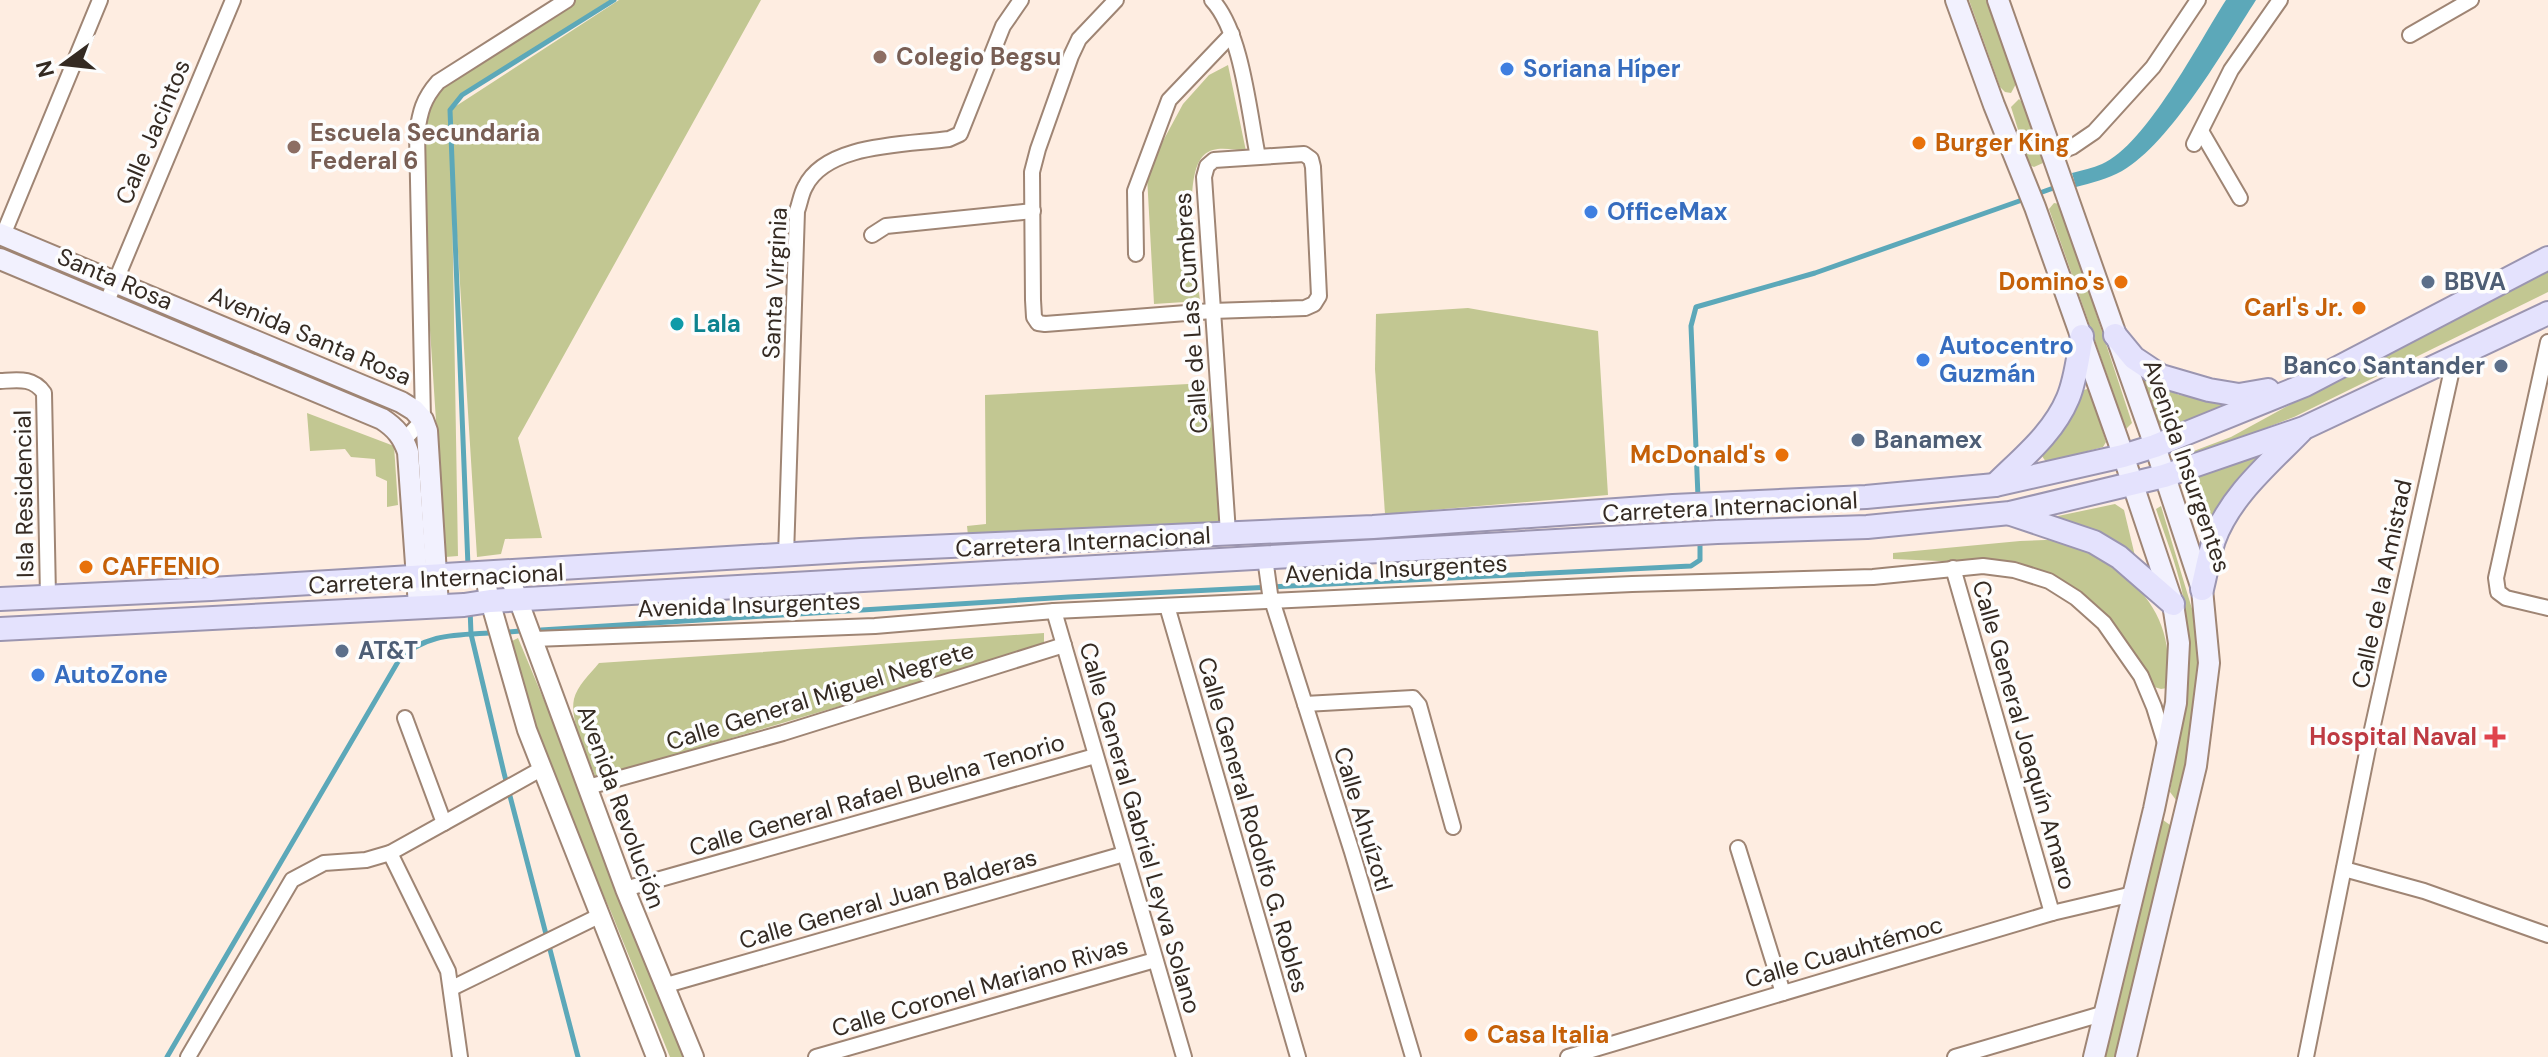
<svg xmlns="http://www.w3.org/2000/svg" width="2548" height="1057" viewBox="0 0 2548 1057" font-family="'DM Sans',sans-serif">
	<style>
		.green { fill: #c2c792 }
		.water { fill: #5ca8b9 }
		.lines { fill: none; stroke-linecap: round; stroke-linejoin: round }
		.stream { stroke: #5ca8b9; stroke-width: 5 }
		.minor-casing { stroke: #9f8574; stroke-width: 18 }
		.tertiary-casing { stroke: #9f8574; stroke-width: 22 }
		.secondary-casing { stroke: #9f8574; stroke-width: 24 }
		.primary-casing { stroke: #9b95b0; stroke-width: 26 }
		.minor { stroke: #fff; stroke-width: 14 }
		.tertiary { stroke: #fff; stroke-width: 18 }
		.secondary { stroke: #f2f1fe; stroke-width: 20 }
		.primary { stroke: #e4e2fd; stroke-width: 22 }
		.education-dot { fill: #8d6e63; stroke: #fdfdfd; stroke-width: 3 }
		.shop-dot { fill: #3f7fe0; stroke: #fdfdfd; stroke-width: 3 }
		.food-dot { fill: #e8710a; stroke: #fdfdfd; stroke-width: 3 }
		.service-dot { fill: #5c6f8a; stroke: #fdfdfd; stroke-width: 3 }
		.culture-dot { fill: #0f9aa8; stroke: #fdfdfd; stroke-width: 3 }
		.health-dot { fill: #e0444e; stroke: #fdfdfd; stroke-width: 3 }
		.labels { text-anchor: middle; stroke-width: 7; stroke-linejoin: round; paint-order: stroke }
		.education-label { font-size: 24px; font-weight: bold; fill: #785e54; stroke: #fdfdfd; text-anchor: start }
		.shop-label { font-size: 24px; font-weight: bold; fill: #366cbe; stroke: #fdfdfd; text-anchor: start }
		.street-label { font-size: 24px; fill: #342a22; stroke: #fdfdfd }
		.food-label { font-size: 24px; font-weight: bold; fill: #c56008; stroke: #fdfdfd; text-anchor: start }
		.service-label { font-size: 24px; font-weight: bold; fill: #4e5e75; stroke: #fdfdfd; text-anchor: start }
		.culture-label { font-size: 24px; font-weight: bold; fill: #0d838f; stroke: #fdfdfd; text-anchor: start }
		.health-label { font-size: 24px; font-weight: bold; fill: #be3a42; stroke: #fdfdfd; text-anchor: end }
	</style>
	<rect width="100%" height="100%" fill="#feede1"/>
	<g class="green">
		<polygon points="565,0 610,0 462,95 453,108 619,0 761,0 518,438 542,538 505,539 501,554 477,557 451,139 458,556 445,557 417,133 438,82"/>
		<polygon points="1969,0 1986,0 2016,84 2011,93 2005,92 2000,87"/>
		<path d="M1228,65L1246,151C1232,150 1215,145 1204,155C1181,176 1197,271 1200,301L1154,304L1147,176L1157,152L1183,104L1209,75Z"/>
		<polygon points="2019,99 2025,105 2043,163 2034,167 2029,165 2011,107"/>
		<polygon points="2054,203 2060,204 2132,423 2126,429 2049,209"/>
		<polygon points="2548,268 2548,292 2294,417 2181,461 2167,463 2167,461 2231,437 2421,333"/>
		<polygon points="1468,308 1598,331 1608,495 1385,514 1375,369 1376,314"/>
		<polygon points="2144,377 2179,395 2230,400 2230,406 2166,432 2157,430 2140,379"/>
		<polygon points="1207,383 1224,527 969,545 967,526 986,524 985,395"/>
		<polygon points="2087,389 2090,391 2106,442 2103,447 2046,462 2042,456 2042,452 2073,415 2084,390"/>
		<polygon points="307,413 394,446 398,505 387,507 387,481 376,476 375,459 351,457 345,449 310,451"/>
		<polygon points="2262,449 2263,456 2207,537 2190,478"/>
		<polygon points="2115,504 2124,510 2135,556 2101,535 2056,520 2058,516"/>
		<path d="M2161,506L2199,632L2202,673L2184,796L2176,800L2170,792C2180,727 2196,657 2182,591C2176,563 2165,536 2156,509Z"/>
		<path d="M2020,541C2032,541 2046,539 2057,541C2081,546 2099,555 2118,570C2158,602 2173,636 2167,688L2161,689L2151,686L2102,616L2007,564L1893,559V553Z"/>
		<path d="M1044,633V646L596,778C588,758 569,721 574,699C577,686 590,674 599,663Z"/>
		<polygon points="518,638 693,1057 670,1057 611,912 573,828 518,681 512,641"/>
		<polygon points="2163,820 2170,825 2172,830 2115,1057 2100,1057 2157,823"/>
	</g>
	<path class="water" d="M2226,0H2256C2225,48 2171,143 2122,171C2108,179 2091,183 2076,187L2072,173C2082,170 2093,168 2102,164C2146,145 2199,42 2226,0Z"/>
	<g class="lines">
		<g class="stream">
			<polyline points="2034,195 2059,186"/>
			<polyline points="1698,497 1691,326 1696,307 1815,273 2025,199"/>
			<polyline points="468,566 450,110 462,95 614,0"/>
			<polyline points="470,608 471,634 504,773 578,1057"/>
			<polyline points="541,630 1069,597 1691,566 1700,560 1700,539"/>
			<polyline points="509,632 520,631"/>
			<path d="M167,1057L399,660C424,634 455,635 489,633"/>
		</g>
		<defs>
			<g id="minor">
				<polyline points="1116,0 1079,39 1071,56 1038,149 1032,172 1033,300 1034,317 1038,323 1045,324 1212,311 1305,308 1314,304 1319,296 1313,167 1311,159 1304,154 1214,160 1207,166 1204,177 1228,533"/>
				<path d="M1212,0C1242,32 1249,113 1258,157"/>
				<polyline points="2410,35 2471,0"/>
				<polyline points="2201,131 2240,198"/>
				<polyline points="2194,144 2231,70 2280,0"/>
				<polyline points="2052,155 2072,147 2094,132 2153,67 2198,0"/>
				<polyline points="3,235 100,0"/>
				<polyline points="872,235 886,226 1033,211"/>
				<polyline points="1136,254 1135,191 1169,100 1232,34"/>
				<polyline points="106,304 233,0"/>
				<polyline points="2548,342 2496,578 2498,592 2506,598 2548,608"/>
				<path d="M0,381C18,380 33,377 44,393L48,596"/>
				<path d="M404,440L423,420L417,133C420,112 423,99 438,82L567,0"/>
				<path d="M786,556L797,211C800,203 801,194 805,187C826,143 907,145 949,139L960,134L1003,26L1021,0"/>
				<polyline points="1265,558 1270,594 1352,852 1413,1057"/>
				<polyline points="1953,568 2052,913"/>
				<polyline points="1167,606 1298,1057"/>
				<polyline points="1054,611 1184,1057"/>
				<polyline points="534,639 875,626 1054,611 1632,584 1873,577 1983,566 2014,570 2049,581 2076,598 2104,623 2141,676 2154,707 2166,746"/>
				<polyline points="1305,704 1413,698 1419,705 1453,827"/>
				<polyline points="405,718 444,823"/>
				<polyline points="588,787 783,733 1064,645"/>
				<polyline points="1738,848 1783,993"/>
				<polyline points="390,853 448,971 460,1057"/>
				<polyline points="2344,869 2424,891 2548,935"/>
				<polyline points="625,889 1095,756"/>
				<polyline points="663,986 1124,854"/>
				<polyline points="452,988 601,915"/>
				<polyline points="188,1057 292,880 324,863 366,860 390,853 543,768"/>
				<polyline points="816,1057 1155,960"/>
				<polyline points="1568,1057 2052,913 2133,894"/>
				<polyline points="1955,1057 2105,1013"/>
				<polyline points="2306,1057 2369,743 2455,356"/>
			</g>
			<g id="tertiary">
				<polyline points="508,572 625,889 694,1057"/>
				<polyline points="484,573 490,601 527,730 656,1057"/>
			</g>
			<g id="secondary">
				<polyline points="1956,0 1994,105 2035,207 2118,440 2173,604 2179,643 2176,703 2154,809 2094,1057"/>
				<polyline points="1998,0 2155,446 2202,589 2209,663 2196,766 2126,1057"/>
				<polyline points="0,234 401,402 414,410 423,420 427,431 438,606"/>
				<path d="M0,259L382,419C396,428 403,437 408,452L419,606"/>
			</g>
			<g id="primary">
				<polyline points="2115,335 2134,358 2161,376 2209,390 2239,395 2268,390"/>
				<path d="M1995,485C2022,458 2053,434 2068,398C2076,379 2078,356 2082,336"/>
				<polyline points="2011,514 2094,542 2119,557 2173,604"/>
				<path d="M2202,589C2206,573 2209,555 2214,540C2230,496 2270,463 2301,431"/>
				<polyline points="0,599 211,589 861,550 1373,527 1673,506 1866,497 1995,485 2123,456 2155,446 2305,385 2548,258"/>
				<polyline points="0,629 464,605 490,601 1717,532 1867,527 2010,513 2164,476 2304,428 2548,313"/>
			</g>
		</defs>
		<use href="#minor" class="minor-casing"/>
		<use href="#tertiary" class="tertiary-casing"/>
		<use href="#secondary" class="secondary-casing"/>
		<use href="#primary" class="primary-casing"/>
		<use href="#minor" class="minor"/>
		<use href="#tertiary" class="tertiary"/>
		<use href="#secondary" class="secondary"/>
		<use href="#primary" class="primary"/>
	</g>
	<g class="education-dot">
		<circle cx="880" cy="57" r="8"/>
		<circle cx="294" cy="147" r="8"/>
	</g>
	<g class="shop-dot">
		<circle cx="1507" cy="69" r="8"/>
		<circle cx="1591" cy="212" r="8"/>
		<circle cx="1923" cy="360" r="8"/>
		<circle cx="38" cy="675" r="8"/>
	</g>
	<g class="food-dot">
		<circle cx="1919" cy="143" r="8"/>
		<circle cx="2121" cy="282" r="8"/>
		<circle cx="2359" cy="308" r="8"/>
		<circle cx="1782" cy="455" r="8"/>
		<circle cx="86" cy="567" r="8"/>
		<circle cx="1471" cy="1035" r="8"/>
	</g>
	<g class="service-dot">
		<circle cx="2428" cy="282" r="8"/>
		<circle cx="2501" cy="366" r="8"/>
		<circle cx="1858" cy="440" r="8"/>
		<circle cx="342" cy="651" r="8"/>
	</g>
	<circle class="culture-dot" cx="677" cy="324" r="8"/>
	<path class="health-dot" d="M2491 725h8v8h8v8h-8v8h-8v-8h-8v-8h8z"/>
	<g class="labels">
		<g class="education-label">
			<text x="896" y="65">Colegio Begsu</text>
			<text x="310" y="141">Escuela Secundaria<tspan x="310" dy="28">Federal 6</tspan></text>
		</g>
		<g class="shop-label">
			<text x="1523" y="77">Soriana Híper</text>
			<text x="1607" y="220">OfficeMax</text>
			<text x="1939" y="354">Autocentro<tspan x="1939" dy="28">Guzmán</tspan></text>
			<text x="54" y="683">AutoZone</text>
		</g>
		<g class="street-label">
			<text transform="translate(153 132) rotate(-67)" y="8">Calle Jacintos</text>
			<text transform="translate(115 279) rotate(23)" y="8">Santa Rosa</text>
			<text transform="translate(775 283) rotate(-87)" y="8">Santa Virginia</text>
			<text transform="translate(1191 313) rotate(-94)" y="8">Calle de Las Cumbres</text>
			<text transform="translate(310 336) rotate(23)" y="8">Avenida Santa Rosa</text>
			<text transform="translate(2187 466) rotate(71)" y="8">Avenida Insurgentes</text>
			<text transform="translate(24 494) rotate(-91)" y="8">Isla Residencial</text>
			<text transform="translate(1730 507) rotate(-3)" y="8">Carretera Internacional</text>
			<text transform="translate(1083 542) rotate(-3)" y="8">Carretera Internacional</text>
			<text transform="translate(1396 569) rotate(-3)" y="8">Avenida Insurgentes</text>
			<text transform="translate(436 579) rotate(-3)" y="8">Carretera Internacional</text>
			<text transform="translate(2382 584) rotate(-78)" y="8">Calle de la Amistad</text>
			<text transform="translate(749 605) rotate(-2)" y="8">Avenida Insurgentes</text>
			<text transform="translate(820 696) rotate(-17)" y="8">Calle General Miguel Negrete</text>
			<text transform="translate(2024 735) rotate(74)" y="8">Calle General Joaquín Amaro</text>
			<text transform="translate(877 795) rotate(-16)" y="8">Calle General Rafael Buelna Tenorio</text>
			<text transform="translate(621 807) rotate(70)" y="8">Avenida Revolución</text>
			<text transform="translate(1363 819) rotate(73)" y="8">Calle Ahuízotl</text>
			<text transform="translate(1253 825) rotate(74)" y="8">Calle General Rodolfo G. Robles</text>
			<text transform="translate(1140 828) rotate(74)" y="8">Calle General Gabriel Leyva Solano</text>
			<text transform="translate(888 899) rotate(-16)" y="8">Calle General Juan Balderas</text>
			<text transform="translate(1844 952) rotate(-16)" y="8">Calle Cuauhtémoc</text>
			<text transform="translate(980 987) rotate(-16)" y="8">Calle Coronel Mariano Rivas</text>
		</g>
		<g class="food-label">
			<text x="1935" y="151">Burger King</text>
			<text x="2105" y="290" text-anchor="end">Domino's</text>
			<text x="2343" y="316" text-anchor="end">Carl's Jr.</text>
			<text x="1766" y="463" text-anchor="end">McDonald's</text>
			<text x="102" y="575">CAFFENIO</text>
			<text x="1487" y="1043">Casa Italia</text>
		</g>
		<g class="service-label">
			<text x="2444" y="290">BBVA</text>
			<text x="2485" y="374" text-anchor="end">Banco Santander</text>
			<text x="1874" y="448">Banamex</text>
			<text x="358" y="659">AT&amp;T</text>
		</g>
		<g class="culture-label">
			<text x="693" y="332">Lala</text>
		</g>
		<g class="health-label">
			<text x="2477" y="745">Hospital Naval</text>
		</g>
	</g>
	<g transform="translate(64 64) rotate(255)" stroke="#fdfdfd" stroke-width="6" paint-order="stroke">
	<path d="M0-6L14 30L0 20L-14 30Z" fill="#342a22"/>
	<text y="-12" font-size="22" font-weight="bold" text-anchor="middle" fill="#342a22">N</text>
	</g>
</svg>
